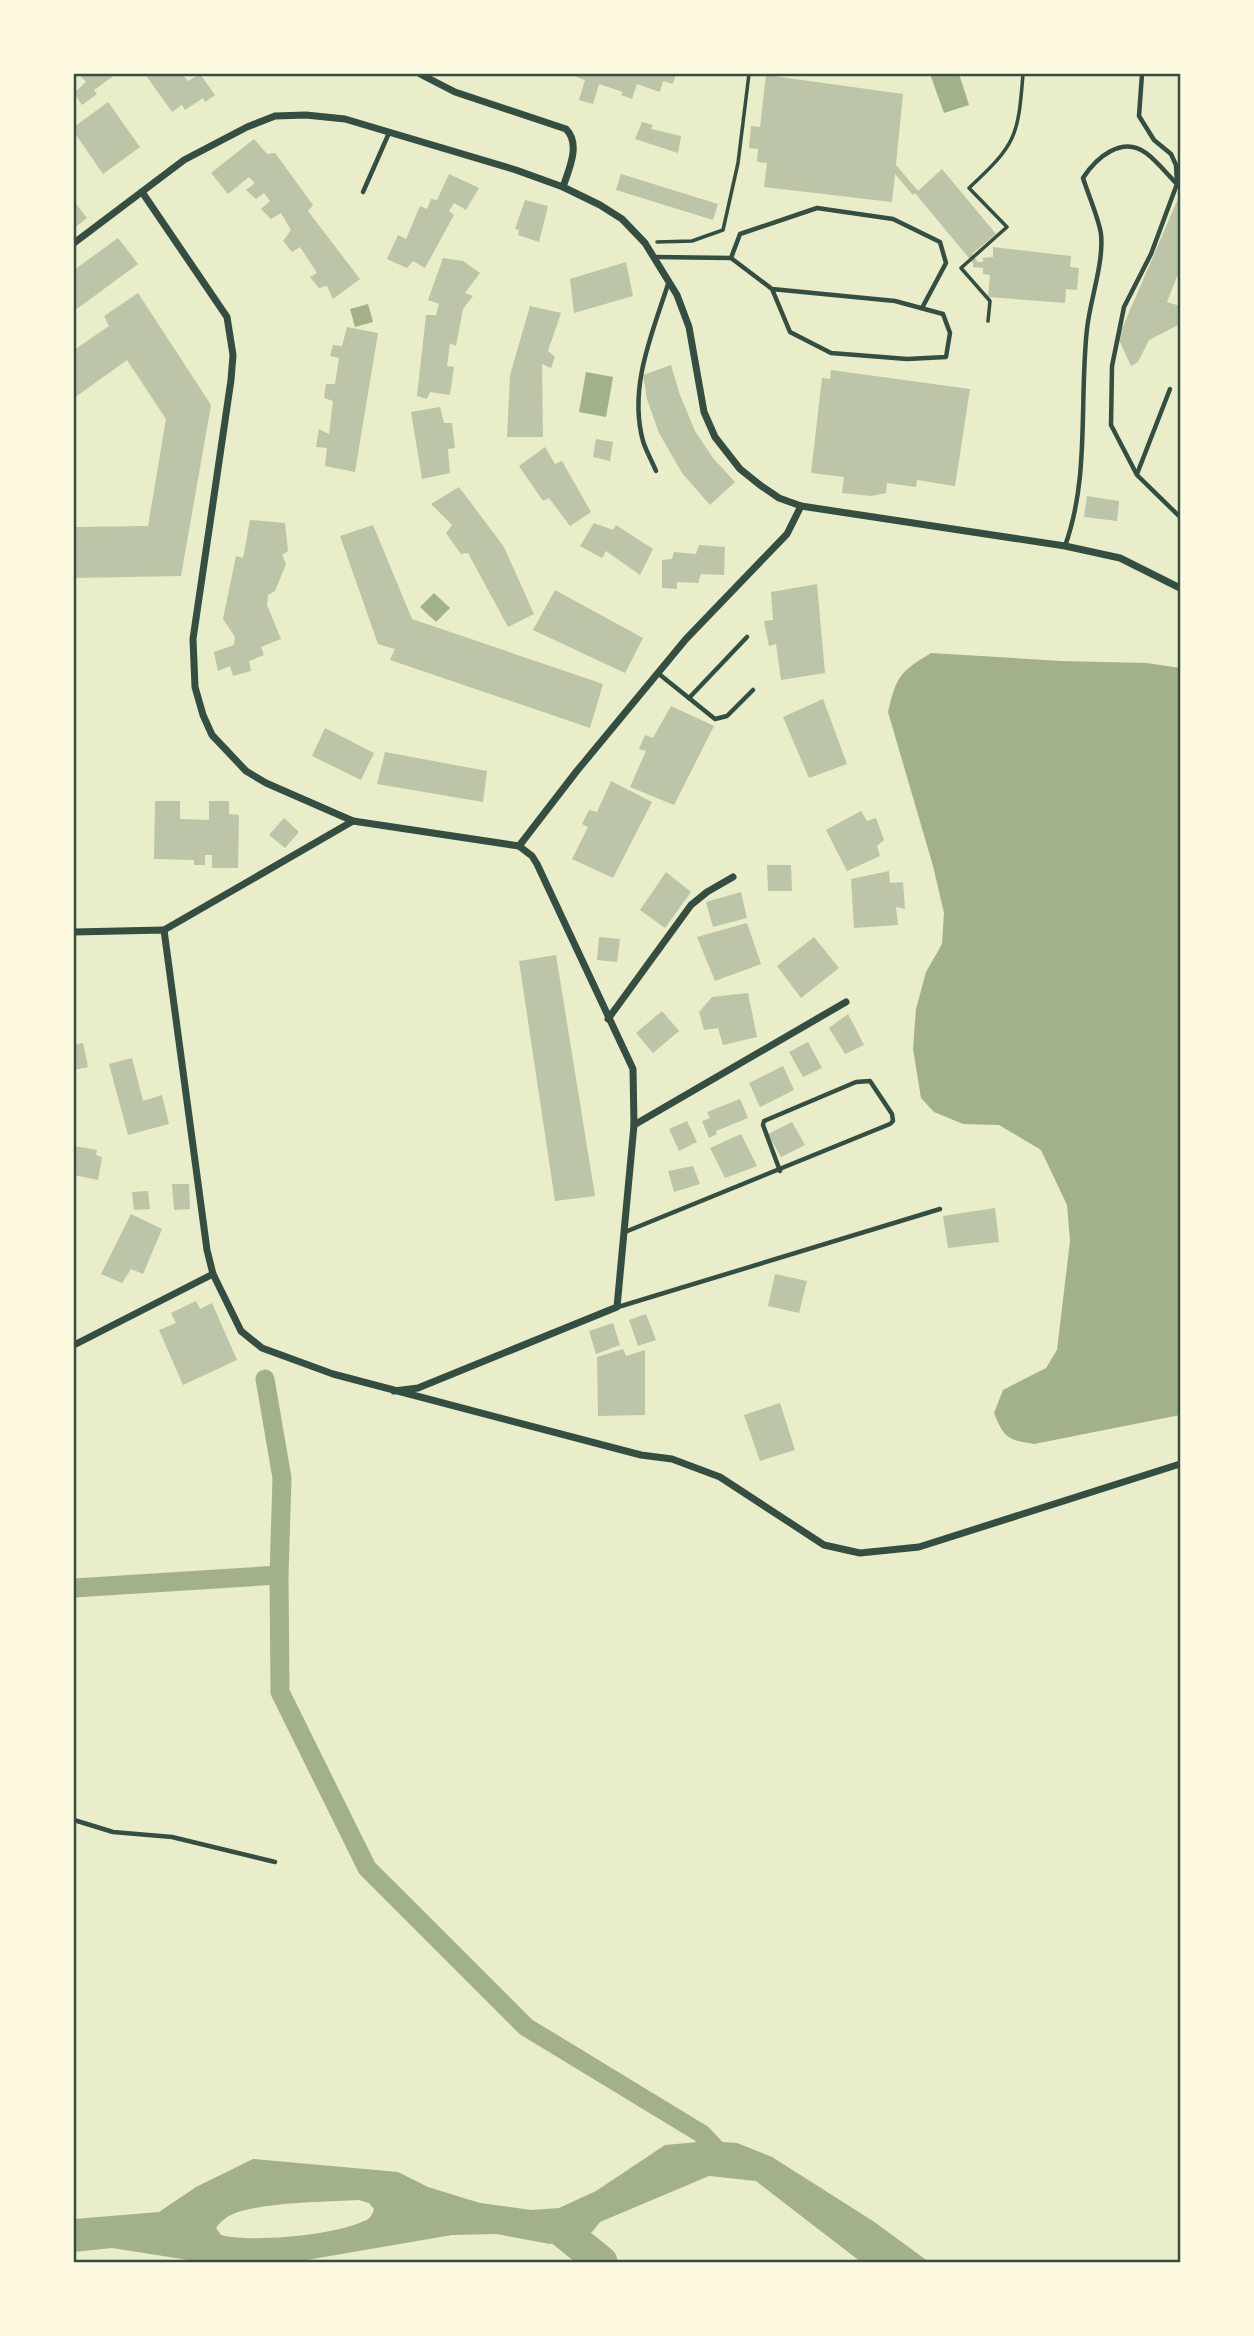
<svg xmlns="http://www.w3.org/2000/svg" width="1254" height="2336" viewBox="0 0 1254 2336" font-family="'Public Sans',sans-serif">
	<style>
		.water { fill: #a3b18a; fill-rule: evenodd }
		.lines { fill: none; stroke-linecap: round; stroke-linejoin: round }
		.canal { stroke: #a3b18a; stroke-width: 19 }
		.river { stroke: #a3b18a; stroke-width: 33 }
		.building { fill: #bcc5a7 }
		.path { stroke: #344e41; stroke-width: 3.5 }
		.service { stroke: #344e41; stroke-width: 4.5 }
		.minor { stroke: #344e41; stroke-width: 7 }
		.neatline { fill: none; stroke: #344e41; stroke-width: 2.5 }
	</style>
	<rect width="100%" height="100%" fill="#e9edc9"/>
	<g class="water">
		<polygon points="930,74 959,74 969,105 944,113"/>
		<polygon points="368,304 373,322 355,327 350,309"/>
		<polygon points="586,372 613,377 606,417 579,412"/>
		<polygon points="434,593 450,608 436,622 420,607"/>
		<path d="M931,653L1061,661L1147,663L1180,668V1415L1034,1444C1008,1440 1004,1438 994,1413L1003,1390L1046,1368L1057,1350L1070,1241L1067,1205L1041,1150L999,1125L963,1124L934,1112L921,1098L913,1049L916,1009L926,972L942,944L944,913L933,866L888,712C897,675 900,672 931,653Z"/>
		<path d="M709,2141L737,2143L772,2157L873,2221L929,2262H861L756,2181L709,2176L600,2222L592,2232L550,2244L496,2234L452,2235L295,2262H201L112,2248L74,2252V2219L159,2212L196,2187L253,2159L398,2172L428,2187L480,2203L531,2210L559,2208L596,2191L665,2145ZM359,2200L369,2203L374,2209C372,2215 370,2219 364,2221C336,2235 251,2243 221,2235L216,2228C220,2222 226,2217 233,2214C263,2202 325,2202 359,2200Z"/>
	</g>
	<g class="lines">
		<g class="canal">
			<polyline points="265,1379 282,1478 279,1575 280,1692 367,1868 526,2027 702,2134 720,2153"/>
			<polyline points="74,1588 279,1575"/>
		</g>
		<polyline class="river" points="559,2228 601,2262"/>
	</g>
	<g class="building">
		<polygon points="79,74 116,74 94,90 97,94 82,105 74,93 86,82"/>
		<polygon points="145,74 182,74 188,81 200,74 215,95 205,102 203,98 185,110 182,105 172,112"/>
		<polygon points="575,74 676,74 673,84 663,81 660,92 637,84 632,99 621,95 623,92 599,84 593,104 579,100 585,80 574,76"/>
		<polygon points="766,75 903,94 896,165 918,191 942,169 996,234 972,254 978,262 983,262 983,258 993,257 993,247 1071,256 1070,267 1079,268 1077,290 1066,289 1065,303 988,297 990,275 983,274 983,268 973,267 973,263 915,193 913,195 895,174 892,202 764,187 767,163 757,162 758,149 749,148 751,126 760,127"/>
		<polygon points="108,102 140,147 103,174 74,132 74,127"/>
		<polygon points="642,122 653,125 651,129 681,136 678,153 635,139"/>
		<polygon points="254,139 267,154 275,153 313,205 308,211 360,279 333,299 327,286 319,288 310,277 317,273 300,247 292,252 283,241 291,230 281,213 271,219 261,209 270,201 264,193 256,199 246,190 255,183 249,177 228,194 211,173"/>
		<polygon points="449,174 479,188 466,210 454,203 449,211 454,215 425,268 413,261 407,268 387,259 398,235 406,239 420,206 427,209 431,199 437,200"/>
		<polygon points="621,174 718,204 713,220 616,190"/>
		<polygon points="1180,194 1180,269 1167,302 1180,306 1180,324 1149,340 1138,362 1131,366 1118,338"/>
		<polygon points="525,200 548,206 539,242 518,235 519,230 515,229"/>
		<polygon points="74,201 87,218 74,228"/>
		<polygon points="118,238 138,264 74,311 74,270"/>
		<polygon points="443,258 463,261 480,273 465,293 473,296 463,309 456,346 450,343 447,366 454,367 450,395 430,392 427,399 417,396 426,315 436,315 439,304 428,300"/>
		<polygon points="626,262 633,296 574,313 570,279"/>
		<polygon points="138,293 211,405 181,576 74,578 74,527 148,526 166,419 127,360 74,398 74,350 109,326 104,316"/>
		<polygon points="530,306 561,313 548,351 555,357 551,368 542,364 543,437 507,437 510,375"/>
		<polygon points="347,327 378,333 355,472 325,466 327,448 316,447 319,429 329,434 333,401 324,398 326,384 335,384 339,358 330,356 333,345 342,346"/>
		<polygon points="671,365 680,395 695,431 713,458 735,482 710,505 682,473 659,433 647,399 643,375"/>
		<polygon points="831,370 970,389 955,486 917,480 916,487 887,483 886,493 871,496 842,493 844,477 811,473 822,378 830,379"/>
		<polygon points="440,407 444,423 452,423 455,448 448,449 450,473 422,479 411,412"/>
		<polygon points="596,439 613,442 610,461 593,457"/>
		<polygon points="545,447 555,464 562,461 591,512 570,526 549,498 543,501 519,466"/>
		<polygon points="459,487 504,547 534,614 508,627 468,553 461,554 446,533 452,525 431,504"/>
		<polygon points="1087,496 1119,501 1117,521 1084,517"/>
		<polygon points="250,520 285,523 288,551 282,555 286,564 275,591 268,595 267,605 281,639 261,647 264,655 249,661 251,671 233,676 230,666 218,671 214,652 234,645 235,637 223,619 236,556 243,558"/>
		<polygon points="594,523 613,530 616,525 653,549 640,575 606,551 602,558 580,546"/>
		<polygon points="373,525 412,619 603,684 590,728 390,660 395,649 378,644 340,536"/>
		<polygon points="699,545 725,547 724,575 701,574 698,583 677,582 677,589 662,588 662,560 672,559 674,552 696,554"/>
		<polygon points="817,584 825,673 781,680 776,644 769,646 764,621 773,620 771,592"/>
		<polygon points="555,590 643,638 625,673 533,630"/>
		<polygon points="823,699 847,764 809,778 783,717"/>
		<polygon points="671,706 714,726 674,805 630,787 646,751 639,749 645,735 653,738"/>
		<polygon points="325,728 374,753 361,780 312,756"/>
		<polygon points="385,752 487,771 483,802 377,784"/>
		<polygon points="611,781 652,802 613,878 572,859 588,827 582,824 589,810 597,812"/>
		<polygon points="155,801 180,801 180,819 209,820 209,801 229,801 229,814 239,815 238,868 212,868 212,855 205,855 205,865 194,865 194,860 154,859"/>
		<polygon points="861,811 867,821 876,818 884,840 877,846 880,856 847,871 826,830"/>
		<polygon points="284,818 299,832 285,848 269,835"/>
		<polygon points="767,865 791,865 792,891 768,891"/>
		<polygon points="889,871 890,883 903,882 905,909 896,907 898,925 854,928 851,879"/>
		<polygon points="666,872 691,892 665,928 640,910"/>
		<polygon points="741,892 747,918 713,927 706,902"/>
		<polygon points="747,923 761,964 715,981 697,937"/>
		<polygon points="599,937 620,939 617,962 597,960"/>
		<polygon points="814,937 839,968 801,998 777,966"/>
		<polygon points="556,955 595,1196 555,1201 519,961"/>
		<polygon points="748,993 757,1037 723,1045 718,1028 704,1030 699,1012 712,997"/>
		<polygon points="662,1011 679,1031 653,1053 636,1033"/>
		<polygon points="848,1014 864,1045 845,1054 829,1028"/>
		<polygon points="808,1042 822,1068 803,1077 789,1052"/>
		<polygon points="83,1043 88,1067 74,1070 74,1045"/>
		<polygon points="132,1058 143,1101 162,1095 169,1124 128,1135 109,1064"/>
		<polygon points="783,1066 794,1090 760,1107 749,1083"/>
		<polygon points="740,1099 748,1118 716,1131 717,1134 709,1138 702,1121 710,1118 707,1112"/>
		<polygon points="687,1121 697,1142 679,1151 669,1129"/>
		<polygon points="792,1122 805,1145 781,1157 768,1134"/>
		<polygon points="741,1134 757,1166 725,1178 710,1148"/>
		<polygon points="74,1146 97,1150 96,1155 102,1157 98,1180 74,1175"/>
		<polygon points="693,1166 700,1184 674,1192 668,1171"/>
		<polygon points="172,1184 189,1184 190,1209 174,1210"/>
		<polygon points="148,1191 150,1209 134,1210 132,1192"/>
		<polygon points="995,1208 999,1242 948,1248 943,1216"/>
		<polygon points="131,1214 162,1229 143,1274 131,1269 122,1283 101,1274"/>
		<polygon points="775,1274 807,1281 799,1313 768,1306"/>
		<polygon points="196,1301 200,1309 212,1303 237,1360 183,1385 159,1330 176,1323 171,1313"/>
		<polygon points="646,1314 656,1340 638,1346 629,1320"/>
		<polygon points="613,1323 620,1345 596,1354 589,1331"/>
		<polygon points="623,1349 626,1356 645,1350 645,1415 598,1416 597,1357"/>
		<polygon points="780,1403 795,1450 760,1461 744,1415"/>
	</g>
	<g class="lines">
		<g class="path">
			<polyline points="657,242 692,241 723,230 738,163 749,74"/>
			<path d="M988,321L990,301L961,268L1007,227L969,188C1016,144 1018,138 1023,74"/>
		</g>
		<g class="service">
			<polyline points="1142,74 1139,116 1154,140 1171,154 1176,165 1177,184 1151,254 1124,307 1112,366 1111,425 1137,475 1180,517"/>
			<polyline points="363,192 389,133"/>
			<polyline points="655,257 731,258 772,289 790,332 831,353 907,359 946,357 950,333 943,314 895,301 772,289"/>
			<polyline points="731,258 740,234 817,208 893,219 940,242 946,263 922,308"/>
			<path d="M656,471C652,461 646,451 643,441C628,386 653,332 669,281"/>
			<polyline points="1137,474 1170,389"/>
			<path d="M1065,546C1090,477 1079,401 1087,329C1090,300 1104,263 1101,234C1099,219 1088,194 1083,178C1096,158 1122,135 1146,153C1157,161 1167,174 1177,184"/>
			<polyline points="659,674 715,719 727,716 753,690"/>
			<polyline points="689,698 747,637"/>
			<polyline points="625,1232 890,1124 893,1121 892,1114 870,1081 856,1082 764,1121 763,1125 780,1171"/>
			<polyline points="618,1307 940,1209"/>
			<polyline points="74,1820 113,1832 172,1837 275,1862"/>
		</g>
		<g class="minor">
			<path d="M420,74L455,92L566,129C581,144 569,169 563,187"/>
			<polyline points="142,192 227,317 233,355 231,380 193,639 195,687 203,715 212,735 246,771 266,783 353,821"/>
			<polyline points="74,243 184,160 247,127 275,116 306,115 345,119 516,170 563,187 600,205 622,219 645,243 677,295 689,327 704,412 715,437 740,469 760,485 779,498 801,506 1065,546 1120,558 1180,588"/>
			<polyline points="519,846 576,772 686,639 787,534 801,506"/>
			<polyline points="164,930 353,821 519,846 532,856 537,864 633,1069 634,1125 617,1307 418,1388 394,1391"/>
			<polyline points="74,932 164,930 207,1250 213,1274 74,1345"/>
			<polyline points="608,1019 691,905 707,892 733,877"/>
			<polyline points="634,1125 846,1002"/>
			<polyline points="213,1274 241,1331 262,1348 333,1374 641,1455 672,1459 720,1477 824,1545 860,1553 919,1547 1180,1464"/>
		</g>
	</g>
	<rect width="1254" height="2336" fill="none" stroke="#fefae0" stroke-width="150"/>
	<rect x="75" y="75" width="1104" height="2186" class="neatline"/>
</svg>
